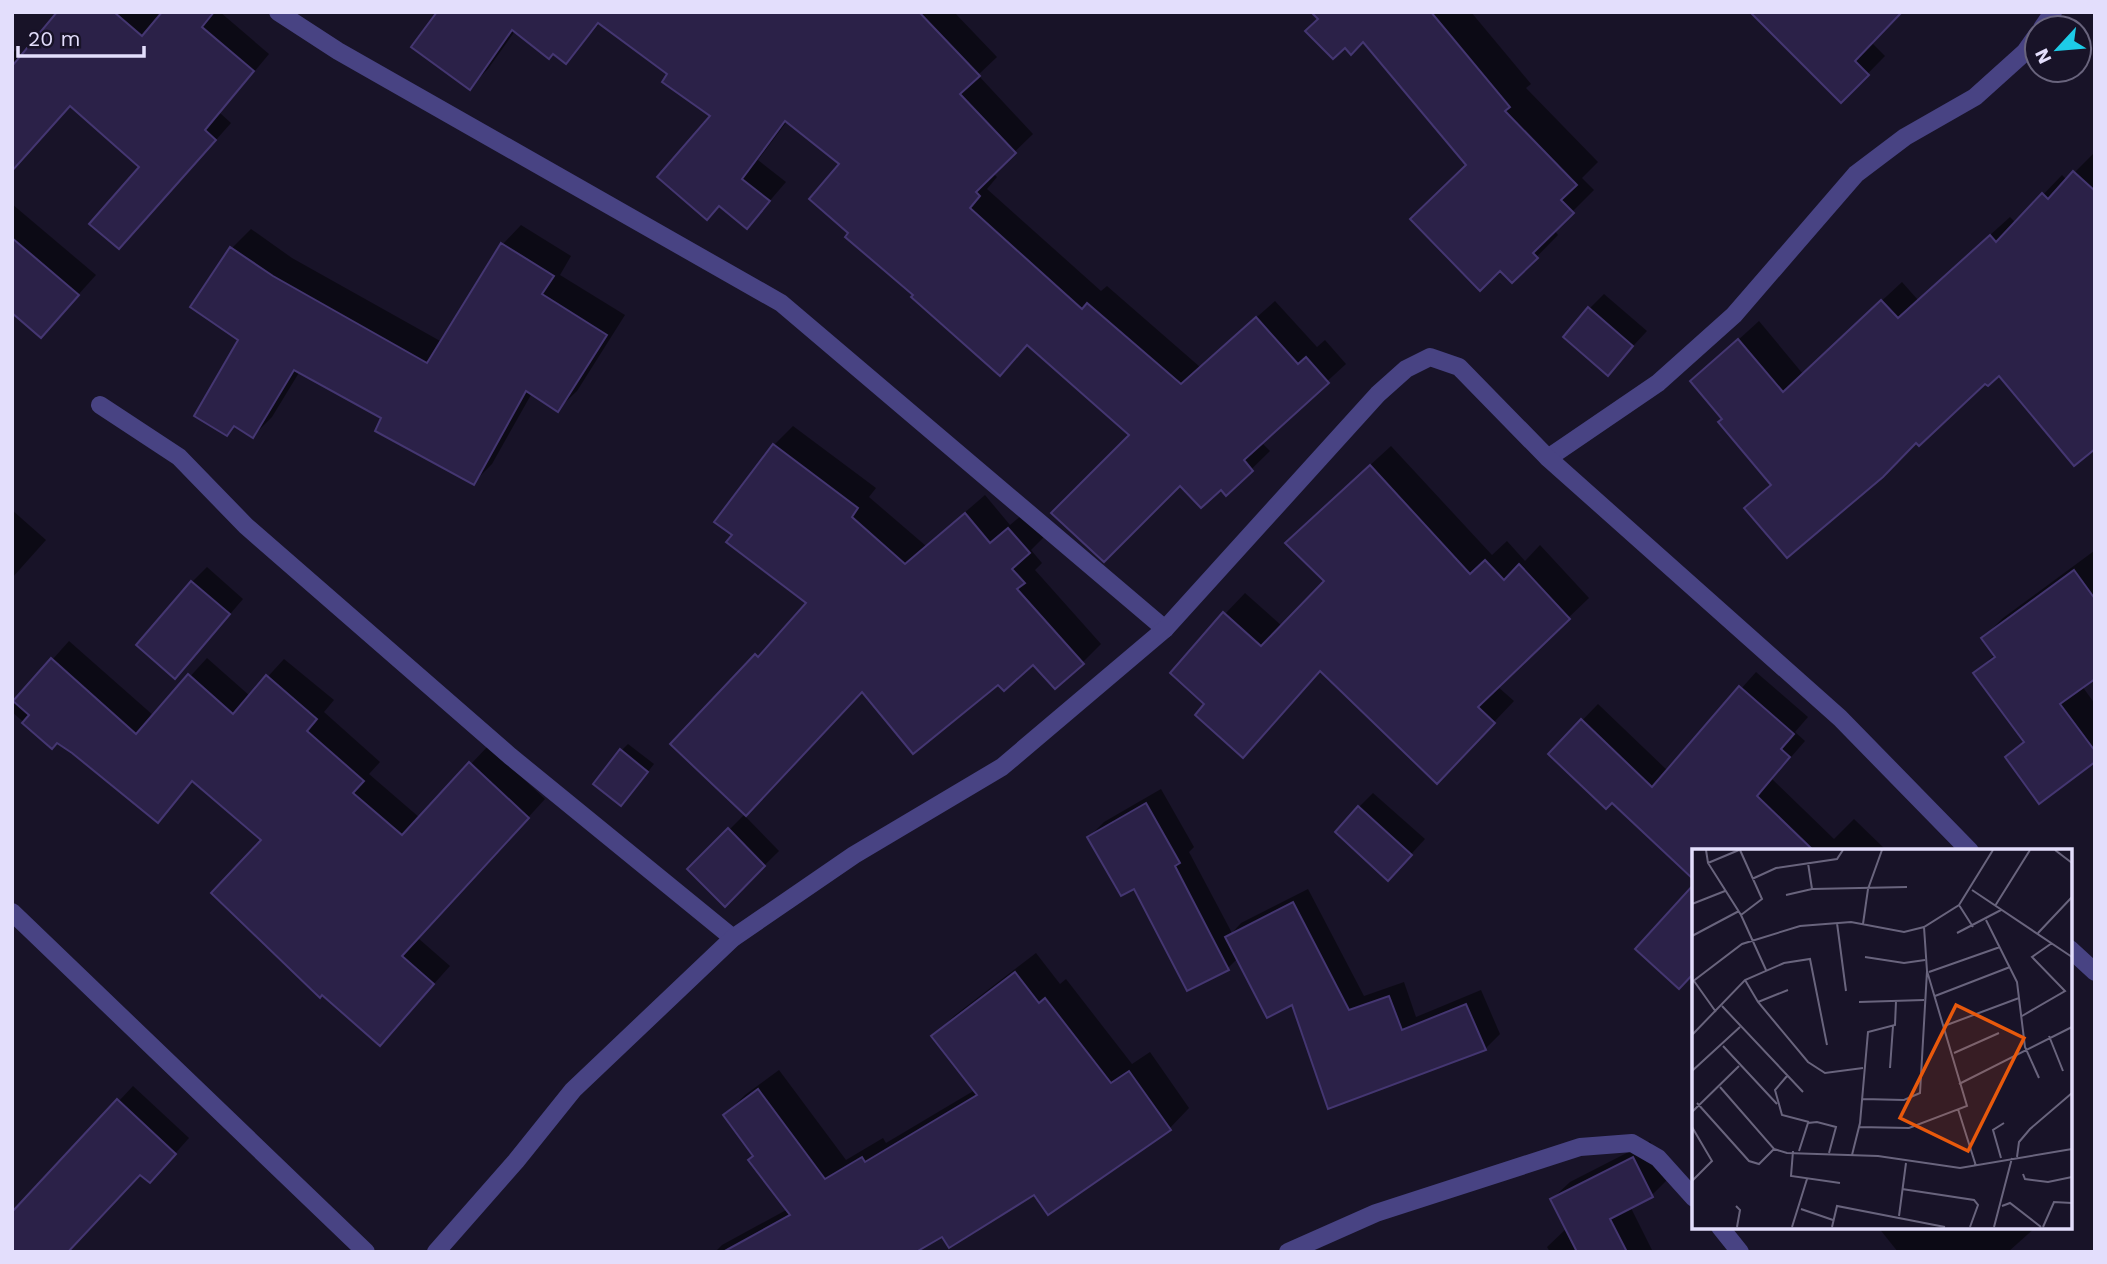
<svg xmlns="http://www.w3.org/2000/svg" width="2107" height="1264" viewBox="0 0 2107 1264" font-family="'Work Sans',sans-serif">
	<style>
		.shadow { fill: #0007 }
		.building { fill: #2b2148; stroke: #443671; stroke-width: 2 }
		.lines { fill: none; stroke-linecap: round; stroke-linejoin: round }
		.minor { stroke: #484383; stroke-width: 18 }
		.inset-road { fill: none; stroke: #69647d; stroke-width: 2 }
		.view { fill: #e8590c; fill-opacity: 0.15; stroke: #e8590c; stroke-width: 3.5 }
		.inset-edge { fill: none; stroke: #e3defc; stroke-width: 3.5 }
	</style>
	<rect width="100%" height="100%" fill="#181328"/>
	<g class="shadow">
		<polygon points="59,12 220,12 269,54 220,113 231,123 135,231 141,167 71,105 12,153 12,54 16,50 23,56"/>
		<polygon points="439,12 954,12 997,57 978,75 1033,134 993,173 997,177 987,189 1101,291 1107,286 1200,367 1275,301 1317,347 1325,340 1346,364 1261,442 1270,451 1227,493 1131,435 1028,344 915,294 851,233 842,164 788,120 758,160 786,182 747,227 712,116 670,74 600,23 566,62 515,31 488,69 470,87"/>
		<polygon points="1312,12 1471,12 1531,84 1526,88 1598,162 1582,178 1594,190 1554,230 1558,235 1513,281 1468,164 1363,40 1319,20"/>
		<polygon points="1752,12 1871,42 1885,56 1841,101"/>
		<polygon points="2094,153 2095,446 1999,374 1986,381 1916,441 1746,508 1772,483 1693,381 1759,321 1803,374 1902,282 1918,300 2010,217 2016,223 2062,175 2067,180"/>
		<polygon points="12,204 96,275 41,336 12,311"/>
		<polygon points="521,225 571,256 560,275 625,315 577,391 558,409 532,393 492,464 473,483 384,418 300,371 272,417 253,436 236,425 227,434 241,340 192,307 232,248 251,229 292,258 442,342 503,244"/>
		<polygon points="1604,294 1647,331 1608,373 1589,309"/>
		<polygon points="793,426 876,488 869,497 926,546 985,495 1010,525 1028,510 1048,533 1031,550 1042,563 1035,570 1101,644 1082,663 1033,662 999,682 863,690 673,744 809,602 774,445"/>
		<polygon points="1391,446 1492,555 1507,541 1525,561 1540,545 1589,598 1497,686 1514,701 1457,761 1321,670 1207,704 1225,614 1245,593 1282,626 1326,581 1308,522"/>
		<polygon points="12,510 46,540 12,578"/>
		<polygon points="2094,551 2095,677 2082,686 2095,704 2095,760 2007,758 2025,740 1976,673 1995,654 1983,638 2003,618"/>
		<polygon points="207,567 243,599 189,662 192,582"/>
		<polygon points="69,641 154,716 207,658 250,696 284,659 334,700 324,712 380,762 369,774 420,818 488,746 545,799 418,938 450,966 380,1044 264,839 194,780 158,821 57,741 52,747 12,712 12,705"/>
		<polygon points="1756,672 1808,717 1795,732 1805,741 1772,779 1834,839 1854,819 1887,851 1694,851 1694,877 1612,800 1550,754 1598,704 1668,771"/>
		<polygon points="628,744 654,764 628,797 621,751"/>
		<polygon points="1161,789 1194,847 1189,852 1232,933 1241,923 1308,889 1364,996 1404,982 1416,1017 1481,990 1500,1034 1485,1049 1329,1107 1293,1003 1238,958 1228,968 1135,887 1089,837 1104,822"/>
		<polygon points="1373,793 1425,839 1402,864 1359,807"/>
		<polygon points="744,815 779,851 725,904 690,869"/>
		<polygon points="1036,953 1060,984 1066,979 1132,1064 1150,1052 1189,1108 1169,1129 912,1252 715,1252 722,1245 788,1209 725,1115 745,1095 779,1070 846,1160 883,1138 886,1143 975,1090 934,1036 954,1016"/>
		<polygon points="133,1086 189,1138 164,1166 12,1215"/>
		<polygon points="1650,1141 1669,1178 1652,1195 1630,1206 1653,1252 1550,1252 1547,1247 1567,1228 1552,1199 1570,1182"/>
		<polygon points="1878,1227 2036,1227 2008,1252 1898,1252"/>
	</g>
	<g class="building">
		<polygon points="57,12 114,12 142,36 162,12 214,12 202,27 254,71 205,130 216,140 119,249 89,224 139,167 70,106 12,171 12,66"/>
		<polygon points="437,12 919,12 980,76 960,94 1016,153 976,192 980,196 970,208 1082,309 1087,303 1181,384 1256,317 1298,364 1306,357 1329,383 1244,460 1253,471 1226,496 1221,490 1201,508 1180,486 1104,562 1051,513 1129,435 1027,345 1000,376 911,297 913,295 845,237 848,233 809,199 839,164 785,121 742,179 770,201 747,229 719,206 707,220 657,177 710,116 662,82 667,74 598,23 566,64 553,54 549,59 512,30 470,90 411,47"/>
		<polygon points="1311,12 1431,12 1510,107 1505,111 1577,185 1561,200 1574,213 1533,253 1538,258 1512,283 1500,271 1480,291 1410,219 1466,165 1363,42 1351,55 1345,48 1333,59 1305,31 1318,19"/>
		<polygon points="1750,12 1902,12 1855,61 1869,75 1841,103"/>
		<polygon points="2073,171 2095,191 2095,449 2074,466 1999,376 1988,386 1985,384 1919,446 1916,443 1883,477 1787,558 1744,508 1771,485 1718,422 1722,419 1690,381 1738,339 1783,392 1881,300 1898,318 1990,235 1996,242 2042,193 2048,199"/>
		<polygon points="12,238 79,295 41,338 12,313"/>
		<polygon points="501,243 554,276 542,294 607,335 558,412 526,391 474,485 375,431 381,418 294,370 253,438 234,426 227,436 194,416 238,340 190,307 230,247 273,276 427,363"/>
		<polygon points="1588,307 1633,346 1608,376 1563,337"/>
		<polygon points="773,444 858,508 852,517 905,564 965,513 990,543 1008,528 1030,553 1012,569 1025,583 1017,589 1084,664 1055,689 1033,665 1004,691 998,685 913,754 862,692 746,816 670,744 755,654 758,657 806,603 726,542 732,535 714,522"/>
		<polygon points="1370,465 1470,574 1485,560 1504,580 1519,564 1570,619 1478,707 1495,723 1437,784 1320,671 1243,758 1195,715 1204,704 1170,673 1223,612 1261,646 1324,581 1285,543"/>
		<polygon points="2074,570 2095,599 2095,679 2060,704 2095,751 2095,762 2039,804 2005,757 2024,742 1973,673 1995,657 1981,638"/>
		<polygon points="191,581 230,614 175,679 136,645"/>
		<polygon points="51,658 136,734 188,674 233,714 266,675 317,719 307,731 364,781 353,793 402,835 469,762 529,818 402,956 434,984 380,1046 322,995 320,998 211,893 261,840 192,781 158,823 72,753 57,743 52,749 22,723 29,715 13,701"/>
		<polygon points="1739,686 1794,734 1781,749 1790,757 1757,796 1814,851 1694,851 1694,880 1612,803 1606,809 1548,754 1581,719 1652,787"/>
		<polygon points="620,749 648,772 621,806 593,784"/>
		<polygon points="1146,803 1180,863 1175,866 1229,970 1187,991 1134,889 1121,896 1087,837"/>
		<polygon points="1358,806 1412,855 1388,881 1335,832"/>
		<polygon points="728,828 765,866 725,907 687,869"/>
		<polygon points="1694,884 1694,973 1679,989 1635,949"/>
		<polygon points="1293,902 1349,1010 1389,996 1402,1030 1466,1004 1486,1050 1328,1109 1292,1005 1267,1018 1225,937"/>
		<polygon points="1015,972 1039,1003 1045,998 1111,1083 1129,1071 1171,1130 1048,1215 1034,1195 949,1248 942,1237 916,1252 723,1252 790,1215 748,1160 753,1156 723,1115 758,1089 825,1179 862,1157 865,1162 977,1095 931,1036"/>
		<polygon points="117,1099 176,1154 150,1183 140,1175 68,1252 12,1252 12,1212"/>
		<polygon points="1633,1157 1653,1197 1610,1219 1627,1252 1577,1252 1550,1199"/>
	</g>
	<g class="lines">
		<g class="minor">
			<polyline points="278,12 338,51 781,303 1165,629"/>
			<polyline points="2042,28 2053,12"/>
			<polyline points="100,405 179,457 246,526 510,756 733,938"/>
			<polyline points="1548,458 1658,383 1734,315 1856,174 1905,137 1975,97 2025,52 2037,35"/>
			<polyline points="12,912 366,1252"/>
			<polyline points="2070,949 2095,972"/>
			<polyline points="1720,1227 1740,1252"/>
			<polyline points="436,1252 516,1161 573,1090 733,938 854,855 1002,767 1165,629 1378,394 1406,369 1430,357 1459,367 1548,458 1840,718 1970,851"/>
			<polyline points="1288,1252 1376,1213 1580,1147 1632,1143 1658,1158 1694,1198"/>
		</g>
	</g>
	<g transform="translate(1692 849)">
		<rect width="380" height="380" fill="#181328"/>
		<path class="inset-road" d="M14,1L16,14L49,66L74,121M48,1L70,50L49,66M363,1L380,14M16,14L47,1M116,14L120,40M60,30L84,19L145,10L151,1M280,41L380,108M94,46L120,40L215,38M0,55L33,42M267,56L281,78M303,57L338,1M294,71L325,133L333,198L347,229M145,74L154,142M171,75L176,40L190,1M265,84L309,61M346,84L380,48M0,87L47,62M173,108L212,114L233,111M237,123L308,98M53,131L66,153L116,213L133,224L171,219M2,132L24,163M0,133L50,95L108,77L159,73L212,83L232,78L267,56L301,1M243,147L318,118M66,153L96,141M167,153L232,151M30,157L111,243M330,167L373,142L340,108L360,94M252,177L327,149M0,186L53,131L92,114L118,110L135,196M357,187L371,222M31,197L85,255M262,204L307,184M198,219L201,177M0,222L48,178M95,227L83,241L90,266L117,273M267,235L380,178M28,238L82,300L95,304L186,307L268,319L380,300M171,250L212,251L228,244L235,122L232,78M5,254L57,312L67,315L82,300M266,260L284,317M0,263L47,217M0,278L20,312L0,332M167,278L217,279L275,257L235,122M101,302L99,327L148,334M107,302L116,274L125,273L144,278L137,304M160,306L168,274L176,183L203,176L204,152M325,308L327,293L338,280L380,244M309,309L301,281L312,274M331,325L333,330L356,333L380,328M210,340L282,351L286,356L278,378M44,357L48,361L45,378M310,357L318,354L349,378M109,360L141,371M207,367L214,314M100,378L115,330M140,378L145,357L253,378M302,378L320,309M351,378L362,353L380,354"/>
		<path class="view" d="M264,156L332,189L276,302L208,269Z"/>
		<rect width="380" height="380" class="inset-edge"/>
	</g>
	<rect width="2107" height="1264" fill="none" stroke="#e3defc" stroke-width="28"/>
	<g transform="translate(2058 49) rotate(244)"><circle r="33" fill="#181328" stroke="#69647d" stroke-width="2"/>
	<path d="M0-5L12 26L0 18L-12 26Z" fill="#1dcce8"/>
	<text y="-10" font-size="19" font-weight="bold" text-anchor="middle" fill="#e3defc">N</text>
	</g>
	<path d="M18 46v10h126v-10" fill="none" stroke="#e3defc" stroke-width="3.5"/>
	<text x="28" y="46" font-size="21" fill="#e3defc" stroke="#181328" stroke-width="5" paint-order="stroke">20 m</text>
</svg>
